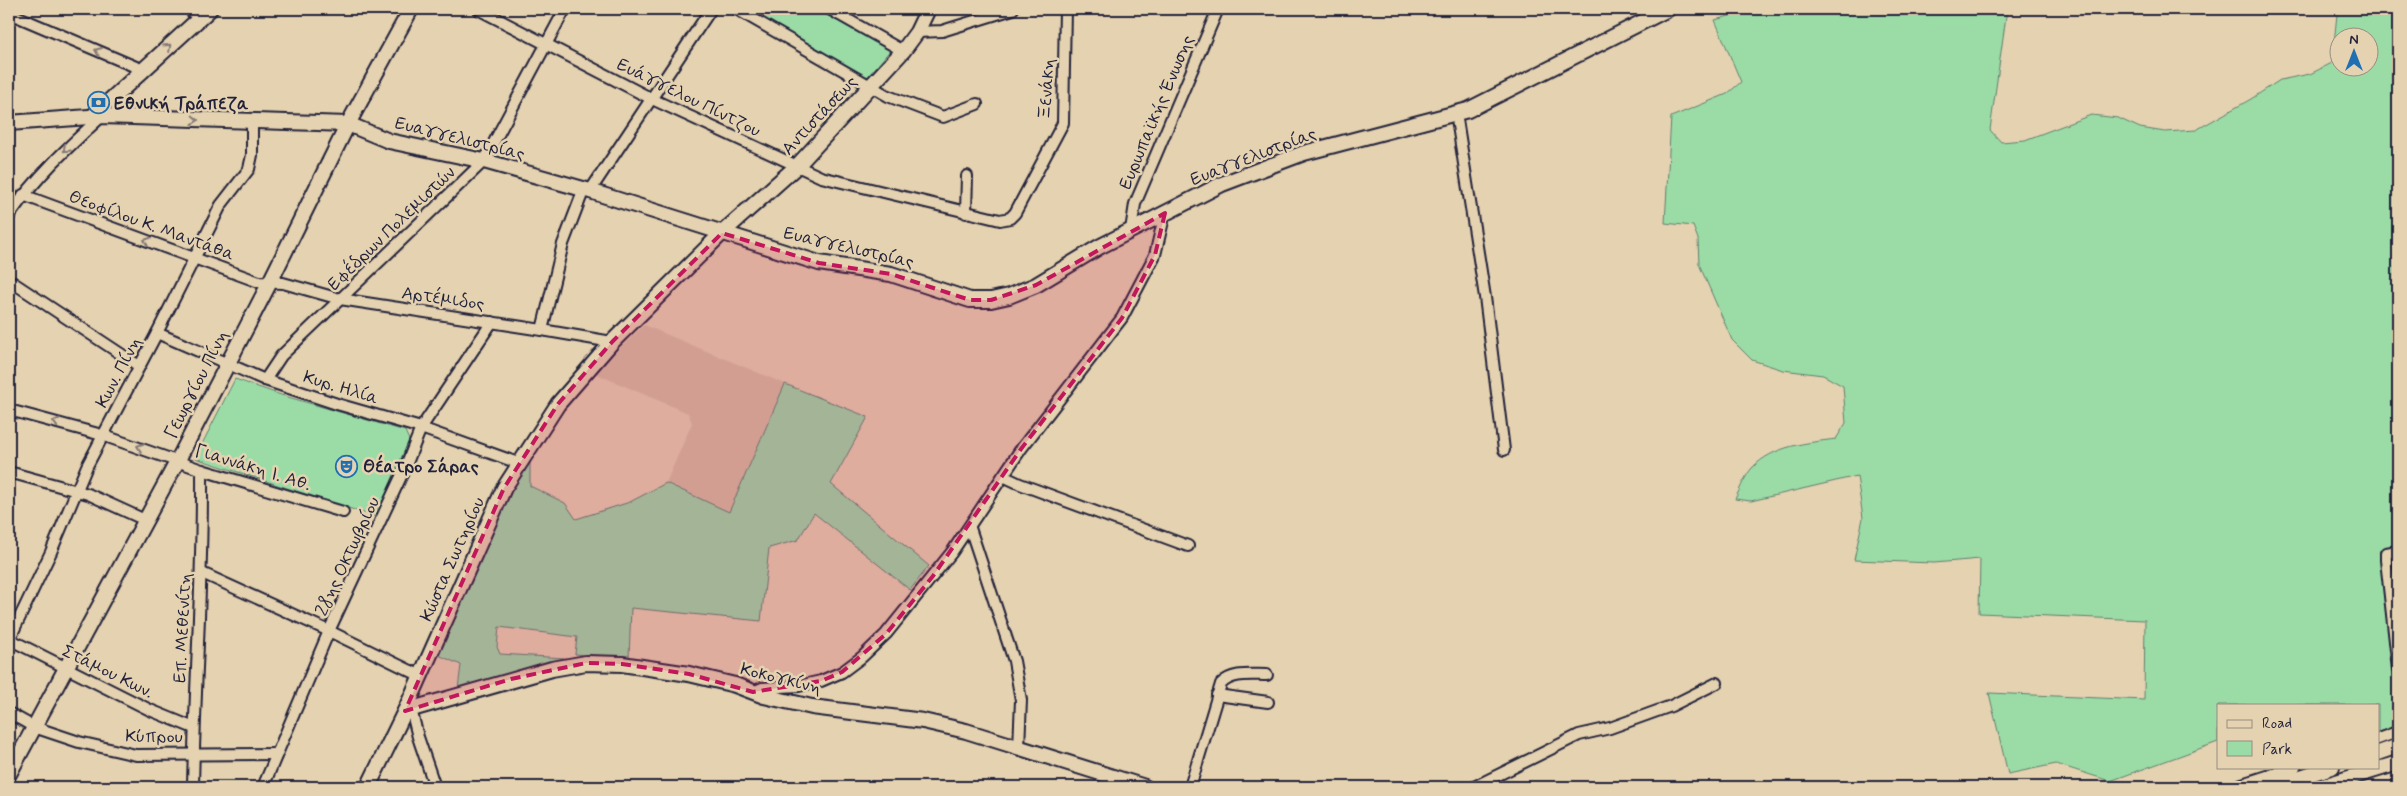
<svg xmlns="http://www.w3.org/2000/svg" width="2407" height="796" viewBox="0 0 2407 796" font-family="Mynerve,sans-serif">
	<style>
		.built { fill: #d6c0a0 }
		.green { fill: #9bdca6; stroke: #5e7f70; fill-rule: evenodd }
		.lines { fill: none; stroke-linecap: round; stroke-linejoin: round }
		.street-casing { stroke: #22223b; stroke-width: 14 }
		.secondary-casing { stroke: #22223b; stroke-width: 18 }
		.street { stroke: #e5d2b0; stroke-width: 10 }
		.secondary { stroke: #e5d2b0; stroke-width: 14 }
		.oneway { stroke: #847a76 }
		.marked { fill: #c2185b; fill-opacity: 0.2; stroke: #c2185b; stroke-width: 4; stroke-dasharray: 10 6; stroke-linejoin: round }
		.labels { text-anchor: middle; stroke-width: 5; stroke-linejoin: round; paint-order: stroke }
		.street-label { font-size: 18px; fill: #22223b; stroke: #e5d2b0 }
		.poi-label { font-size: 18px; font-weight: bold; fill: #22223b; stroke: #e5d2b0; text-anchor: start }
	</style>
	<rect width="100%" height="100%" fill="#e5d2b0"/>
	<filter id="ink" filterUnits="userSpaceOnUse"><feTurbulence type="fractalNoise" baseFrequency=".02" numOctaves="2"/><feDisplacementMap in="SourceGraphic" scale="10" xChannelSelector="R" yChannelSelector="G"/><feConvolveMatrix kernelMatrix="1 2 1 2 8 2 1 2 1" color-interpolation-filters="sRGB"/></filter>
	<g filter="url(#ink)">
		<polygon class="built" points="644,325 785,384 729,513 666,483 692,423 688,413 594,373"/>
		<g class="green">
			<polygon points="743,9 823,9 892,48 866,79"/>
			<path d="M1754,9H2007L1990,130L2001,142L2025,140L2091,115L2118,118L2140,128L2165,132L2196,130L2251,99L2280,80L2310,74L2332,63L2337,14L2341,9H2398V547H2384L2381,555L2390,623L2397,716L2391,728L2378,732V705H2218V742L2110,781L2056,764L2008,774L1989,693L2144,700L2145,620L1979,613L1980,559L1934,563L1854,560L1863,518L1857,476L1751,501L1735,499C1740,489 1745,476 1752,468C1774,445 1807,443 1836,439L1846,423L1843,386L1823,375L1783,370L1752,360L1732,340L1699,264L1698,239L1693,226L1665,223L1671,117L1727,94L1741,82L1715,20ZM2340,38H2370V68H2340Z"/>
			<polygon points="235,379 281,395 405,431 409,440 376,517 195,458"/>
			<polygon points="785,384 868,417 831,484 929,566 910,590 814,513 798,540 769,548 761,621 631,608 629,658 575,654 577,637 499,627 497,647 500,654 564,658 458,689 461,665 434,653 522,462 530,462 530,486 565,503 576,519 630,502 666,483 729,512"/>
		</g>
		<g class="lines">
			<defs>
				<g id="street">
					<polyline points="189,9 199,19"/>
					<polyline points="478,9 652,99 821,177 1000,220 1010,218 1015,213 1063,123 1065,9"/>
					<polyline points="736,9 888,96 943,117 977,104"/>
					<polyline points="829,9 903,51"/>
					<polyline points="9,13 143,70"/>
					<polyline points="917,32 942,31 1013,9"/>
					<polyline points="1456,113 1485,297 1504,450"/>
					<polyline points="590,191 711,9"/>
					<polyline points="23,195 259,282 283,283 340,299 542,330 612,342"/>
					<polyline points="966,213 967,176"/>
					<path d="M9,216C35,178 68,147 102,116"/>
					<polyline points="1131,230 1135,204 1218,9"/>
					<polyline points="9,280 139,366"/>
					<polyline points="542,330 563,244 584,189"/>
					<polyline points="157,333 265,380 337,404 421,428 518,463"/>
					<polyline points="265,380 281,356 484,161 565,9"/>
					<polyline points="9,410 102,435 202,470 343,512"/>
					<polyline points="9,472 88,494 145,520"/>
					<polyline points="1003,476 1020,484 1188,546"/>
					<polyline points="970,528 1014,661 1021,700 1019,747"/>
					<polyline points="2398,551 2386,553 2386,560 2398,669"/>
					<polyline points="202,573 329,631 421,676"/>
					<polyline points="9,639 150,710 194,728"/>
					<polyline points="9,640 51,552 87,466 157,333 221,205 249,169 252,155 252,122"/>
					<polyline points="753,692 762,688 799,686 821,681 842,672 862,657 886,634 952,552 1021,449 1122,318 1155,255 1165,213"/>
					<polyline points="1217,695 1268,702"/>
					<polyline points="411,709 418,737 435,787"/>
					<polyline points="9,713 34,727 79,742 136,755 277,754"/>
					<polyline points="2378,739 2397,732 2398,729"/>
					<path d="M193,787C195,681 203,576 202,470"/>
					<polyline points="263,787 329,631 405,468 421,428 492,322"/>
					<path d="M1190,787L1221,684C1232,672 1251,675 1267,675"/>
					<polyline points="1474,787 1579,735 1610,728 1671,706 1717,683"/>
					<polyline points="2233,787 2295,767"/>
				</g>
				<g id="secondary">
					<polyline points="93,116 210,9"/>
					<polyline points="9,123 102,116 348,124 389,141 484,161 590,191 819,263 891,274 970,300 991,300 1009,296 1036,285 1099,247 1222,184 1304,153 1468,110 1668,9"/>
					<polyline points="405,711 552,669 586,663 622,664 689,674 735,685 764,696 812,707 923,721 966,731 1145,787"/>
					<polyline points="2378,753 2398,746"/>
					<polyline points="9,774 178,460 270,282 348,124 411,9"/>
					<polyline points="368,787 405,711 504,488 558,404 612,342 722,233 797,166 903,51 917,32 928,9"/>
					<polyline points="2269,787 2332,767"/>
					<polyline points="2320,787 2398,763"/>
				</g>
			</defs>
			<use href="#street" class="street-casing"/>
			<use href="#secondary" class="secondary-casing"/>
			<use href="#street" class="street"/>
			<use href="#secondary" class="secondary"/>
		</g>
		<defs><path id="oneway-chevron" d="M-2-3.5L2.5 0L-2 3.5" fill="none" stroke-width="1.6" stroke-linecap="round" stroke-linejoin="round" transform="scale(1.25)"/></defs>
		<g class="oneway">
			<use href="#oneway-chevron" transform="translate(168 47) rotate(-43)"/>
			<use href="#oneway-chevron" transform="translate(98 51) rotate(-157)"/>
			<use href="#oneway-chevron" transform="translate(195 120) rotate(2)"/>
			<use href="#oneway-chevron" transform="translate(66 149) rotate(137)"/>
			<use href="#oneway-chevron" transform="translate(147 241) rotate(-160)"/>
			<use href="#oneway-chevron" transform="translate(56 422) rotate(-164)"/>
			<use href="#oneway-chevron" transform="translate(140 447) rotate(-162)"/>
		</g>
	</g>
	<path class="marked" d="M1165,213L1155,255L1122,318L1021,449L933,576L886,634L842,672L821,681L753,692L689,674L622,664L586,663L511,679L405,711L504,488L558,404L612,342L722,233L819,263L891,274L970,300H991L1036,285Z"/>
	<defs>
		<symbol id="bank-ring" viewBox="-11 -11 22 22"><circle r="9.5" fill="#e5d2b0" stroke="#1f6fb2" stroke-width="1.5"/><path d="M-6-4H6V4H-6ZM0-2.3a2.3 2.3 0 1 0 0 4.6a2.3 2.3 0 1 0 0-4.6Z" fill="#1f6fb2"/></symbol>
		<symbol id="theatre-ring" viewBox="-11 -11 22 22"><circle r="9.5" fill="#e5d2b0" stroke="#1f6fb2" stroke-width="1.5"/><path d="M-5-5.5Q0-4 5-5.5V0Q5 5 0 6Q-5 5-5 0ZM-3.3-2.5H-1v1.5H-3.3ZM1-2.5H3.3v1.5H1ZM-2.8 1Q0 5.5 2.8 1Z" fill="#1f6fb2"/></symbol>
	</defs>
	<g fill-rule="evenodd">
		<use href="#bank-ring" x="86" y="90" width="25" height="25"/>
		<use href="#theatre-ring" x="334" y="454" width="25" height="25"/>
	</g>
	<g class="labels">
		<g class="street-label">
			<text transform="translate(1046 89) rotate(-86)" y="6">Ξενάκη</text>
			<text transform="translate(689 97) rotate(26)" y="6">Ευάγγελου Πίντζου</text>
			<text transform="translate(1156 112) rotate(-67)" y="6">Ευρωπαϊκής Ένωσης</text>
			<text transform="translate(819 115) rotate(-47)" y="6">Αντιστάσεως</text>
			<text transform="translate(460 138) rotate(14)" y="6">Ευαγγελιστρίας</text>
			<text transform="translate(1253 156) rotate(-21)" y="6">Ευαγγελιστρίας</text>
			<text transform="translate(152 225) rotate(20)" y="6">Θεοφίλου Κ. Μαντάθα</text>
			<text transform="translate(391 228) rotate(-44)" y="6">Εφέδρων Πολεμιστών</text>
			<text transform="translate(849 247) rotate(13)" y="6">Ευαγγελιστρίας</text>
			<text transform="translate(443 298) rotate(8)" y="6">Αρτέμιδος</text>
			<text transform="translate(118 372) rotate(-62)" y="6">Κων. Πίνη</text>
			<text transform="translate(196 384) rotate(-63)" y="6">Γεωργίου Πίνη</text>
			<text transform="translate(341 387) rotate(17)" y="6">Κυρ. Ηλία</text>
			<text transform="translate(253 467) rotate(17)" y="6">Γιαννάκη Ι. Αθ.</text>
			<text transform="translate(347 556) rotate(-65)" y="6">28ης Οκτωβρίου</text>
			<text transform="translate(452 559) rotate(-66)" y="6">Κώστα Σωτηρίου</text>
			<text transform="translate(182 628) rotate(-87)" y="6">Επ. Μεθενίτη</text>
			<text transform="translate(108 671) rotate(26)" y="6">Στάμου Κων.</text>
			<text transform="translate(781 678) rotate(14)" y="6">Κοκογκίνη</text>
			<text transform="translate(154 736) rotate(1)" y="6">Κύπρου</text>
		</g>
		<g class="poi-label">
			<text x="114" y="109">Εθνική Τράπεζα</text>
			<text x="363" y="472">Θέατρο Σάρας</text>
		</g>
	</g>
	<rect width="2407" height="796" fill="none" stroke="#e5d2b0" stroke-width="30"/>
	<rect x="15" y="15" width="2377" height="766" fill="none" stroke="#22223b" stroke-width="2" filter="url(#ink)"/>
	<rect x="2217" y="704" width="162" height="65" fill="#e5d2b0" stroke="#978c81"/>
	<rect x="2227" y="720" width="25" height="8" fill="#e5d2b0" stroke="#978c81"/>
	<text x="2262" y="728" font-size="15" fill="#22223b">Road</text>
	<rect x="2227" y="741" width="25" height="15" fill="#9bdca6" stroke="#978c81"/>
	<text x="2262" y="754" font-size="15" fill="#22223b">Park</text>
	<g transform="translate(2354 52)"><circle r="24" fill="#e5d2b0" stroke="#978c81"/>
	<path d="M0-4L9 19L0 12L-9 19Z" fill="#1f6fb2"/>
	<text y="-8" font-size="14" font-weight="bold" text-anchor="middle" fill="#22223b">N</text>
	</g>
</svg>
